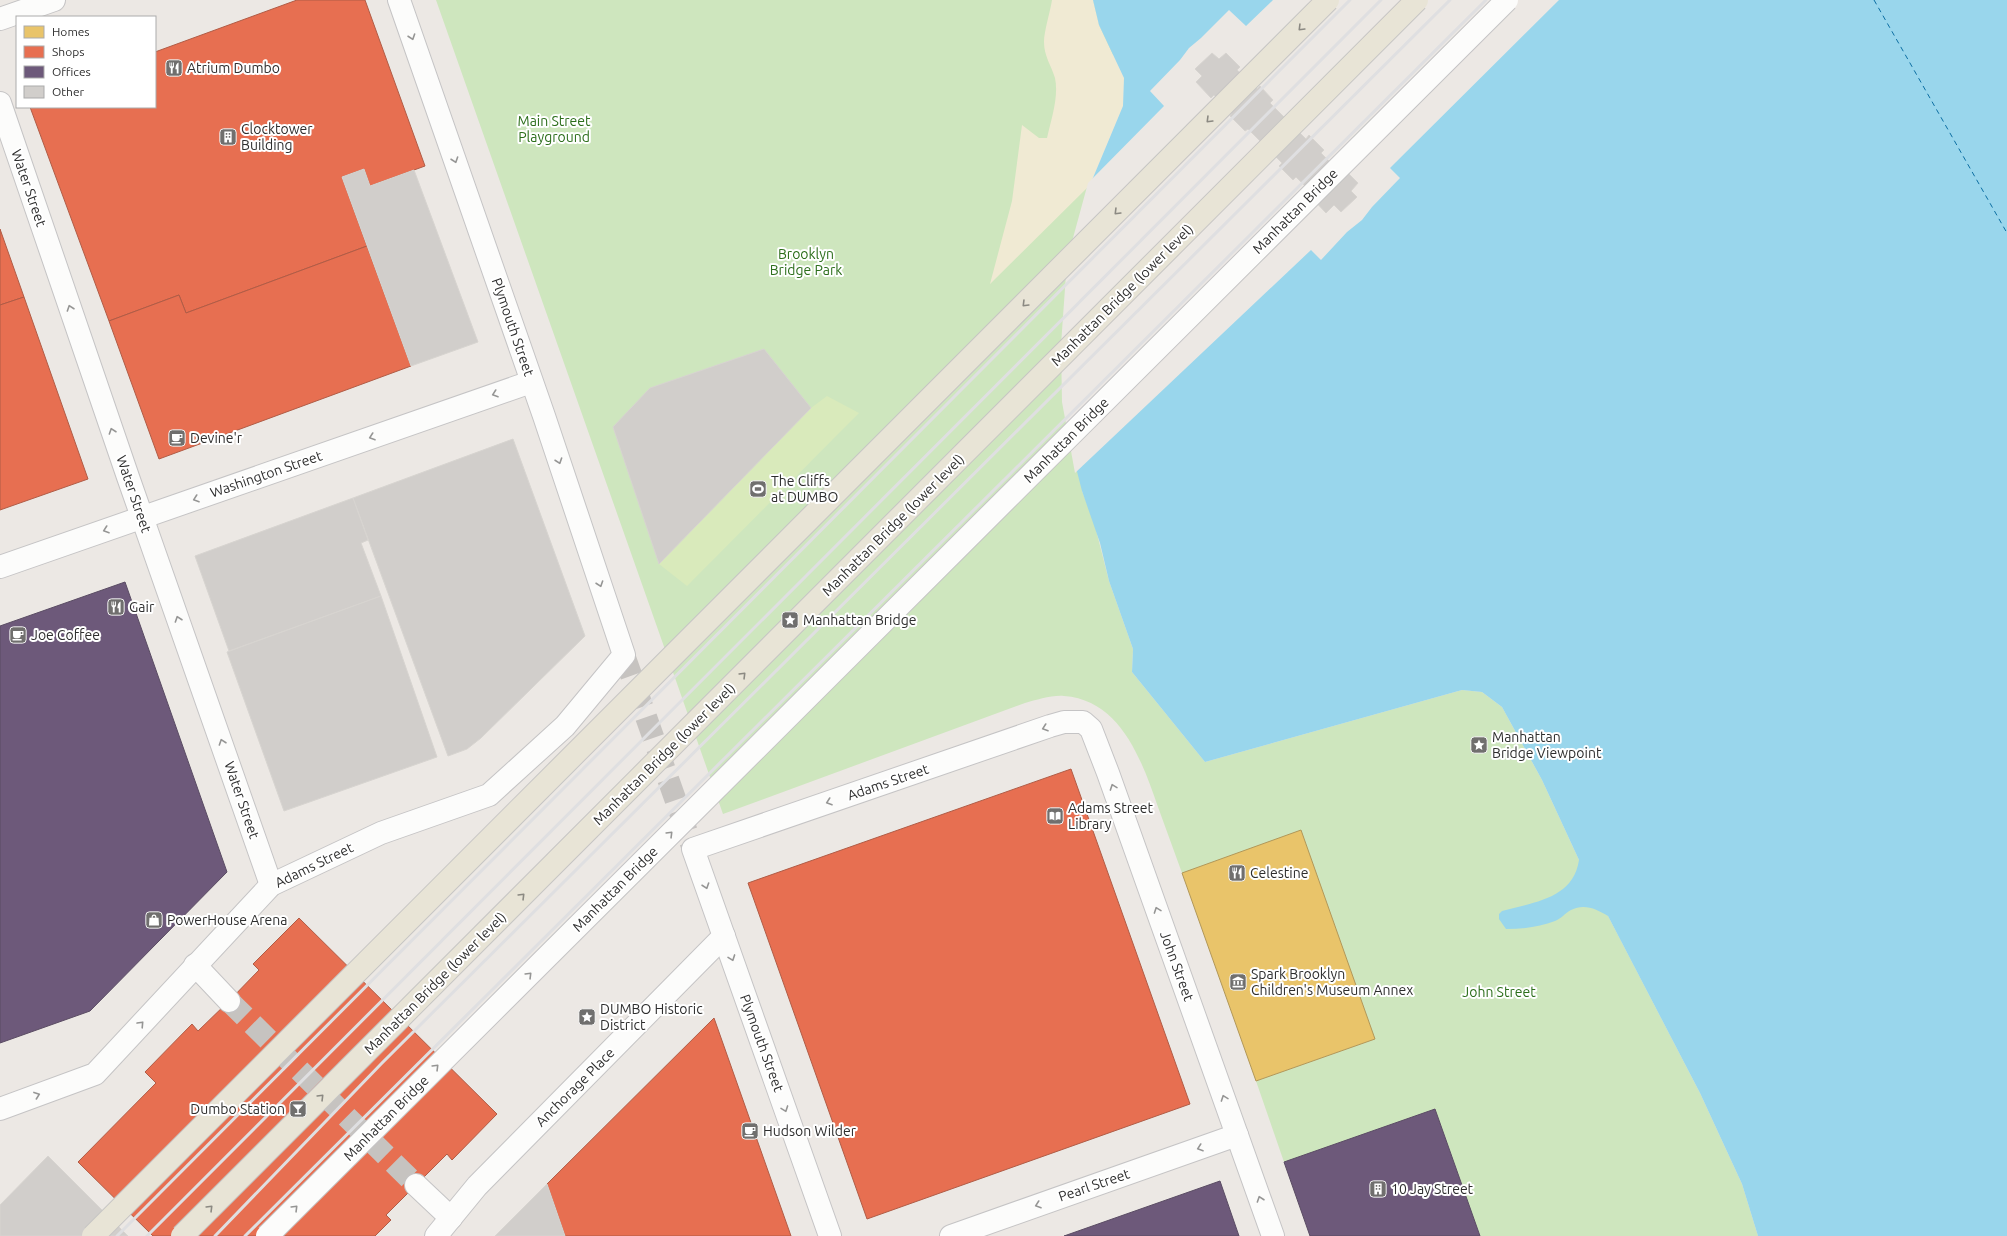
<svg xmlns="http://www.w3.org/2000/svg" width="2007" height="1236" viewBox="0 0 2007 1236" font-family="Ubuntu,sans-serif">
	<style>
		.green { fill: #cee6be }
		.sand { fill: #f0ead3 }
		.pitch { fill: #d9eabb }
		.water { fill: #99d6ec }
		.pier { fill: #ece8e4 }
		.homes { fill: #e9c46a; stroke: #b19758 }
		.shops { fill: #e76f51; stroke: #b05c46 }
		.offices { fill: #6d597a; stroke: #5a4c63 }
		.lines { fill: none; stroke-linecap: round; stroke-linejoin: round }
		.ferry { stroke: #0d6fa3; stroke-width: 1; stroke-dasharray: 5 4; stroke-linecap: butt }
		.building { fill: #d1cecb; stroke: #d7d4d0 }
		.street-tunnel { stroke: #c6c3c0; stroke-width: 22; stroke-dasharray: 22 11; stroke-linecap: butt }
		.street-casing { stroke: #c5c4c5; stroke-width: 24 }
		.street { stroke: #fcfcfb; stroke-width: 22 }
		.rail { stroke: #dfdfe1; stroke-width: 3 }
		.secondary-bridge-casing { stroke: #c5c4c5; stroke-width: 24; stroke-linecap: butt }
		.primary-bridge-casing { stroke: #c6c5c4; stroke-width: 24; stroke-linecap: butt }
		.secondary-bridge { stroke: #fcfcfb; stroke-width: 22 }
		.primary-bridge { stroke: #e8e4d6; stroke-width: 22 }
		.oneway { stroke: #8b8982 }
		.oneway2 { stroke: #959594 }
		.labels { text-anchor: middle; stroke-width: 4; stroke-linejoin: round; paint-order: stroke }
		.poi-label { font-size: 14px; fill: #2e2e2e; stroke: #fff; text-anchor: start }
		.park-label { font-size: 14px; fill: #2c6e1b; stroke: #fff }
		.street-label { font-size: 14px; fill: #2e2e2e; stroke: #fff }
	</style>
	<rect width="100%" height="100%" fill="#ece8e4"/>
	<path class="green" d="M436,0H1093L1099,25L1113,53L1090,185L1082,491L1094,522L1109,581L1133,649L1132,672L1205,762L1462,690L1482,692L1502,707L1542,780L1579,860L1700,1093L1742,1184L1758,1236H1480L1435,1109L1284,1162L1256,1081L1375,1039L1301,831L1182,873C1174,851 1166,829 1158,807C1142,761 1121,700 1064,696C1051,695 1037,700 1025,703L723,814Z"/>
	<path class="sand" d="M1052,0H1093L1099,25L1124,78L1123,106L1090,185L990,284L1012,201L1022,125L1039,138H1047C1051,120 1059,97 1055,78C1051,65 1044,56 1044,42C1044,31 1050,13 1052,0Z"/>
	<polygon class="pitch" points="827,396 859,413 687,586 659,564 811,408"/>
	<path class="water" d="M1093,0H2007V1236H1758L1742,1184L1700,1093L1608,916C1597,909 1584,903 1571,910C1565,913 1561,919 1555,921C1540,927 1523,929 1506,929L1499,919V914L1502,911C1534,902 1573,899 1579,860L1542,780L1502,707L1482,692L1462,690L1205,762L1132,672L1133,649L1109,581L1100,543L1082,491L1073,456L1090,185L1123,106L1124,78L1099,25Z"/>
	<polygon class="pier" points="1273,0 1559,0 1390,168 1400,178 1372,207 1362,220 1347,232 1321,260 1311,250 1075,473 1062,402 1061,345 1067,260 1088,183 1164,106 1150,91 1180,60 1189,48 1201,38 1229,10 1246,26"/>
	<polygon class="homes" points="1301,830 1375,1039 1256,1081 1182,873"/>
	<g class="shops">
		<polygon points="297,0 365,0 425,166 370,186 364,169 342,177 367,246 186,313 179,295 109,321 30,107 155,107 155,52"/>
		<polygon points="0,229 24,297 0,305"/>
		<polygon points="367,246 411,366 159,459 109,321 179,295 186,313"/>
		<polygon points="24,297 88,479 0,510 0,305"/>
		<polygon points="1071,769 1190,1104 867,1219 748,883"/>
		<polygon points="299,918 497,1114 452,1160 447,1154 386,1215 391,1220 375,1236 153,1236 78,1162 156,1083 145,1072 192,1024 198,1031 229,1001 259,970 253,964"/>
		<polygon points="714,1018 791,1236 565,1236 547,1184"/>
	</g>
	<g class="offices">
		<polygon points="125,582 227,872 90,1011 0,1043 0,626"/>
		<polygon points="1435,1109 1480,1236 1310,1236 1284,1162"/>
		<polygon points="1220,1181 1239,1236 1064,1236"/>
	</g>
	<g class="lines">
		<polyline class="ferry" points="1874,0 2007,233"/>
	</g>
	<g class="building">
		<polygon points="1212,53 1219,59 1226,53 1240,67 1237,70 1257,89 1260,86 1273,100 1270,103 1306,139 1309,135 1324,150 1321,153 1339,171 1342,167 1358,183 1351,191 1357,197 1341,212 1334,205 1326,213 1312,198 1315,196 1296,177 1293,180 1279,166 1282,163 1248,129 1245,131 1230,116 1232,113 1214,95 1211,98 1196,82 1202,76 1195,69"/>
		<polygon points="364,169 370,186 414,170 478,342 411,366 342,177"/>
		<polygon points="764,349 811,408 659,564 613,427 650,388"/>
		<polygon points="513,439 585,636 481,738 467,749 448,756 353,498"/>
		<polygon points="353,498 368,540 361,543 381,596 229,651 195,556"/>
		<polygon points="381,596 437,757 284,811 227,652"/>
		<polygon points="48,1156 128,1236 0,1236 0,1205"/>
		<polygon points="547,1184 565,1236 495,1236"/>
	</g>
	<g class="lines">
		<g class="street-tunnel">
			<polyline points="624,655 693,849"/>
			<polyline points="229,1001 416,1185"/>
		</g>
		<defs>
			<g id="street">
				<polyline points="0,19 54,0"/>
				<polyline points="0,103 128,477 271,885"/>
				<polyline points="0,567 531,382"/>
				<polyline points="195,965 229,1001"/>
				<polyline points="0,1109 95,1074 271,885 381,833 489,795 565,726 624,655 544,416 399,0"/>
				<polyline points="416,1185 451,1218"/>
				<polyline points="436,1236 477,1186 724,936"/>
				<polyline points="830,1236 693,849 1050,726 1064,722 1083,722 1091,729 1108,773 1273,1236"/>
				<polyline points="951,1236 1237,1135"/>
			</g>
		</defs>
		<use href="#street" class="street-casing"/>
		<use href="#street" class="street"/>
		<g class="rail">
			<polyline points="117,1236 1350,0"/>
			<polyline points="147,1236 1381,0"/>
			<polyline points="215,1236 382,1063 1450,0"/>
			<polyline points="245,1236 1486,0"/>
		</g>
		<defs>
			<polyline id="secondary-bridge" points="267,1236 1507,0"/>
			<g id="primary-bridge">
				<polyline points="93,1236 1328,0"/>
				<polyline points="182,1236 1417,0"/>
			</g>
		</defs>
		<use href="#secondary-bridge" class="secondary-bridge-casing"/>
		<use href="#primary-bridge" class="primary-bridge-casing"/>
		<use href="#secondary-bridge" class="secondary-bridge"/>
		<use href="#primary-bridge" class="primary-bridge"/>
	</g>
	<defs><path id="oneway-chevron" d="M-2-3.5L2.5 0L-2 3.5" fill="none" stroke-width="1.6" stroke-linecap="round" stroke-linejoin="round"/></defs>
	<g class="oneway">
		<use href="#oneway-chevron" transform="translate(1301 28) rotate(135)"/>
		<use href="#oneway-chevron" transform="translate(1209 120) rotate(135)"/>
		<use href="#oneway-chevron" transform="translate(1117 212) rotate(135)"/>
		<use href="#oneway-chevron" transform="translate(1025 304) rotate(135)"/>
		<use href="#oneway-chevron" transform="translate(743 675) rotate(-45)"/>
		<use href="#oneway-chevron" transform="translate(522 896) rotate(-45)"/>
		<use href="#oneway-chevron" transform="translate(321 1097) rotate(-45)"/>
		<use href="#oneway-chevron" transform="translate(210 1208) rotate(-45)"/>
	</g>
	<g class="oneway2">
		<use href="#oneway-chevron" transform="translate(412 37) rotate(71)"/>
		<use href="#oneway-chevron" transform="translate(455 160) rotate(71)"/>
		<use href="#oneway-chevron" transform="translate(70 308) rotate(-109)"/>
		<use href="#oneway-chevron" transform="translate(495 394) rotate(161)"/>
		<use href="#oneway-chevron" transform="translate(112 431) rotate(-109)"/>
		<use href="#oneway-chevron" transform="translate(372 437) rotate(161)"/>
		<use href="#oneway-chevron" transform="translate(559 461) rotate(71)"/>
		<use href="#oneway-chevron" transform="translate(196 499) rotate(161)"/>
		<use href="#oneway-chevron" transform="translate(106 530) rotate(161)"/>
		<use href="#oneway-chevron" transform="translate(600 584) rotate(71)"/>
		<use href="#oneway-chevron" transform="translate(178 619) rotate(-109)"/>
		<use href="#oneway-chevron" transform="translate(1045 728) rotate(161)"/>
		<use href="#oneway-chevron" transform="translate(222 742) rotate(-109)"/>
		<use href="#oneway-chevron" transform="translate(1113 787) rotate(-110)"/>
		<use href="#oneway-chevron" transform="translate(829 802) rotate(161)"/>
		<use href="#oneway-chevron" transform="translate(670 834) rotate(-45)"/>
		<use href="#oneway-chevron" transform="translate(706 886) rotate(71)"/>
		<use href="#oneway-chevron" transform="translate(1157 910) rotate(-110)"/>
		<use href="#oneway-chevron" transform="translate(732 958) rotate(70)"/>
		<use href="#oneway-chevron" transform="translate(529 975) rotate(-45)"/>
		<use href="#oneway-chevron" transform="translate(141 1024) rotate(-47)"/>
		<use href="#oneway-chevron" transform="translate(436 1067) rotate(-45)"/>
		<use href="#oneway-chevron" transform="translate(37 1095) rotate(-20)"/>
		<use href="#oneway-chevron" transform="translate(1224 1098) rotate(-110)"/>
		<use href="#oneway-chevron" transform="translate(785 1109) rotate(70)"/>
		<use href="#oneway-chevron" transform="translate(1200 1148) rotate(161)"/>
		<use href="#oneway-chevron" transform="translate(1260 1199) rotate(-109)"/>
		<use href="#oneway-chevron" transform="translate(1038 1205) rotate(161)"/>
		<use href="#oneway-chevron" transform="translate(295 1208) rotate(-45)"/>
	</g>
	<defs>
		<symbol id="restaurant-square" viewBox="-11 -11 22 22"><rect x="-9" y="-9" width="18" height="18" rx="4" fill="#706f6e" stroke="#fff"/><path d="M-5-6h1v4h1v-4h1v4h1v-4h1v5L-1.5 .5V6h-2V.5L-5-1ZM5-6V6H3V1.5H1.5Q1.5-4 5-6Z" fill="#fff"/></symbol>
		<symbol id="building-square" viewBox="-11 -11 22 22"><rect x="-9" y="-9" width="18" height="18" rx="4" fill="#706f6e" stroke="#fff"/><path d="M-4-6H4V6H1V3H-1V6H-4ZM-2.5-4.3h1.7v1.8h-1.7ZM.8-4.3h1.7v1.8H.8ZM-2.5-1h1.7V.8h-1.7ZM.8-1h1.7V.8H.8Z" fill="#fff"/></symbol>
		<symbol id="cafe-square" viewBox="-11 -11 22 22"><rect x="-9" y="-9" width="18" height="18" rx="4" fill="#706f6e" stroke="#fff"/><path d="M-5.5-4.5H6V0H3Q3 3.5 0 3.5H-2.5Q-5.5 3.5-5.5 0ZM3-3.2v2h1.7v-2ZM-6 4.5H4V6H-6Z" fill="#fff"/></symbol>
		<symbol id="stadium-square" viewBox="-11 -11 22 22"><rect x="-9" y="-9" width="18" height="18" rx="4" fill="#706f6e" stroke="#fff"/><path d="M0-5a6.5 5 0 1 0 0 10a6.5 5 0 1 0 0-10ZM-3.5-1.8h7v3.6h-7Z" fill="#fff"/></symbol>
		<symbol id="sight-square" viewBox="-11 -11 22 22"><rect x="-9" y="-9" width="18" height="18" rx="4" fill="#706f6e" stroke="#fff"/><path d="M0-6L1.8-2.2L6-1.7L2.9 1.2L3.7 5.4L0 3.3L-3.7 5.4L-2.9 1.2L-6-1.7L-1.8-2.2Z" fill="#fff"/></symbol>
		<symbol id="library-square" viewBox="-11 -11 22 22"><rect x="-9" y="-9" width="18" height="18" rx="4" fill="#706f6e" stroke="#fff"/><path d="M-6-4Q-3-5.5-.7-3.5V5Q-3 3-6 4ZM6-4Q3-5.5 .7-3.5V5Q3 3 6 4Z" fill="#fff"/></symbol>
		<symbol id="shop-square" viewBox="-11 -11 22 22"><rect x="-9" y="-9" width="18" height="18" rx="4" fill="#706f6e" stroke="#fff"/><path d="M-5-2.5h2.3a2.7 3.5 0 0 1 5.4 0H5L5.5 6h-11ZM-1.5-2.5h3a1.5 2.3 0 0 0-3 0Z" fill="#fff"/></symbol>
		<symbol id="museum-square" viewBox="-11 -11 22 22"><rect x="-9" y="-9" width="18" height="18" rx="4" fill="#706f6e" stroke="#fff"/><path d="M0-6L6-3V-2H-6V-3ZM-5-1h2V3h-2ZM-1-1h2V3h-2ZM3-1h2V3H3ZM-6 4H6V6H-6Z" fill="#fff"/></symbol>
		<symbol id="bar-square" viewBox="-11 -11 22 22"><rect x="-9" y="-9" width="18" height="18" rx="4" fill="#706f6e" stroke="#fff"/><path d="M-6-5H6L.8 .8V4.5H3.5V6h-7V4.5H-.8V.8Z" fill="#fff"/></symbol>
	</defs>
	<g fill-rule="evenodd">
		<use href="#restaurant-square" x="164" y="58" width="20" height="20"/>
		<use href="#building-square" x="218" y="127" width="20" height="20"/>
		<use href="#cafe-square" x="167" y="428" width="20" height="20"/>
		<use href="#stadium-square" x="748" y="479" width="20" height="20"/>
		<use href="#restaurant-square" x="106" y="597" width="20" height="20"/>
		<use href="#sight-square" x="780" y="610" width="20" height="20"/>
		<use href="#cafe-square" x="8" y="625" width="20" height="20"/>
		<use href="#sight-square" x="1469" y="735" width="20" height="20"/>
		<use href="#library-square" x="1045" y="806" width="20" height="20"/>
		<use href="#restaurant-square" x="1227" y="863" width="20" height="20"/>
		<use href="#shop-square" x="144" y="910" width="20" height="20"/>
		<use href="#museum-square" x="1228" y="972" width="20" height="20"/>
		<use href="#sight-square" x="577" y="1007" width="20" height="20"/>
		<use href="#bar-square" x="288" y="1099" width="20" height="20"/>
		<use href="#cafe-square" x="740" y="1121" width="20" height="20"/>
		<use href="#building-square" x="1368" y="1179" width="20" height="20"/>
	</g>
	<g class="labels">
		<g class="poi-label">
			<text x="187" y="73">Atrium Dumbo</text>
			<text x="241" y="134">Clocktower<tspan x="241" dy="16">Building</tspan></text>
			<text x="190" y="443">Devine'r</text>
			<text x="771" y="486">The Cliffs<tspan x="771" dy="16">at DUMBO</tspan></text>
			<text x="129" y="612">Gair</text>
			<text x="803" y="625">Manhattan Bridge</text>
			<text x="31" y="640">Joe Coffee</text>
			<text x="1492" y="742">Manhattan<tspan x="1492" dy="16">Bridge Viewpoint</tspan></text>
			<text x="1068" y="813">Adams Street<tspan x="1068" dy="16">Library</tspan></text>
			<text x="1250" y="878">Celestine</text>
			<text x="167" y="925">PowerHouse Arena</text>
			<text x="1251" y="979">Spark Brooklyn<tspan x="1251" dy="16">Children's Museum Annex</tspan></text>
			<text x="600" y="1014">DUMBO Historic<tspan x="600" dy="16">District</tspan></text>
			<text x="285" y="1114" text-anchor="end">Dumbo Station</text>
			<text x="763" y="1136">Hudson Wilder</text>
			<text x="1391" y="1194">10 Jay Street</text>
		</g>
		<g class="park-label">
			<text x="554" y="126">Main Street<tspan x="554" dy="16">Playground</tspan></text>
			<text x="806" y="259">Brooklyn<tspan x="806" dy="16">Bridge Park</tspan></text>
			<text x="1499" y="997">John Street</text>
		</g>
		<g class="street-label">
			<text transform="translate(29 188) rotate(71)" y="5">Water Street</text>
			<text transform="translate(1295 211) rotate(-45)" y="5">Manhattan Bridge</text>
			<text transform="translate(1122 295) rotate(-45)" y="5">Manhattan Bridge (lower level)</text>
			<text transform="translate(513 327) rotate(71)" y="5">Plymouth Street</text>
			<text transform="translate(1066 440) rotate(-45)" y="5">Manhattan Bridge</text>
			<text transform="translate(266 474) rotate(-19)" y="5">Washington Street</text>
			<text transform="translate(134 494) rotate(71)" y="5">Water Street</text>
			<text transform="translate(893 525) rotate(-45)" y="5">Manhattan Bridge (lower level)</text>
			<text transform="translate(664 754) rotate(-45)" y="5">Manhattan Bridge (lower level)</text>
			<text transform="translate(888 782) rotate(-19)" y="5">Adams Street</text>
			<text transform="translate(242 800) rotate(71)" y="5">Water Street</text>
			<text transform="translate(314 865) rotate(-26)" y="5">Adams Street</text>
			<text transform="translate(615 889) rotate(-45)" y="5">Manhattan Bridge</text>
			<text transform="translate(1177 966) rotate(70)" y="5">John Street</text>
			<text transform="translate(435 983) rotate(-45)" y="5">Manhattan Bridge (lower level)</text>
			<text transform="translate(762 1043) rotate(70)" y="5">Plymouth Street</text>
			<text transform="translate(575 1087) rotate(-45)" y="5">Anchorage Place</text>
			<text transform="translate(386 1118) rotate(-45)" y="5">Manhattan Bridge</text>
			<text transform="translate(1094 1185) rotate(-19)" y="5">Pearl Street</text>
		</g>
	</g>
	<rect x="16" y="16" width="140" height="92" fill="#ffffff" stroke="#ababab"/>
	<rect x="24" y="26" width="20" height="12" fill="#e9c46a" stroke="#ababab"/>
	<text x="52" y="36" font-size="12" fill="#2e2e2e">Homes</text>
	<rect x="24" y="46" width="20" height="12" fill="#e76f51" stroke="#ababab"/>
	<text x="52" y="56" font-size="12" fill="#2e2e2e">Shops</text>
	<rect x="24" y="66" width="20" height="12" fill="#6d597a" stroke="#ababab"/>
	<text x="52" y="76" font-size="12" fill="#2e2e2e">Offices</text>
	<rect x="24" y="86" width="20" height="12" fill="#d1cecb" stroke="#ababab"/>
	<text x="52" y="96" font-size="12" fill="#2e2e2e">Other</text>
</svg>
